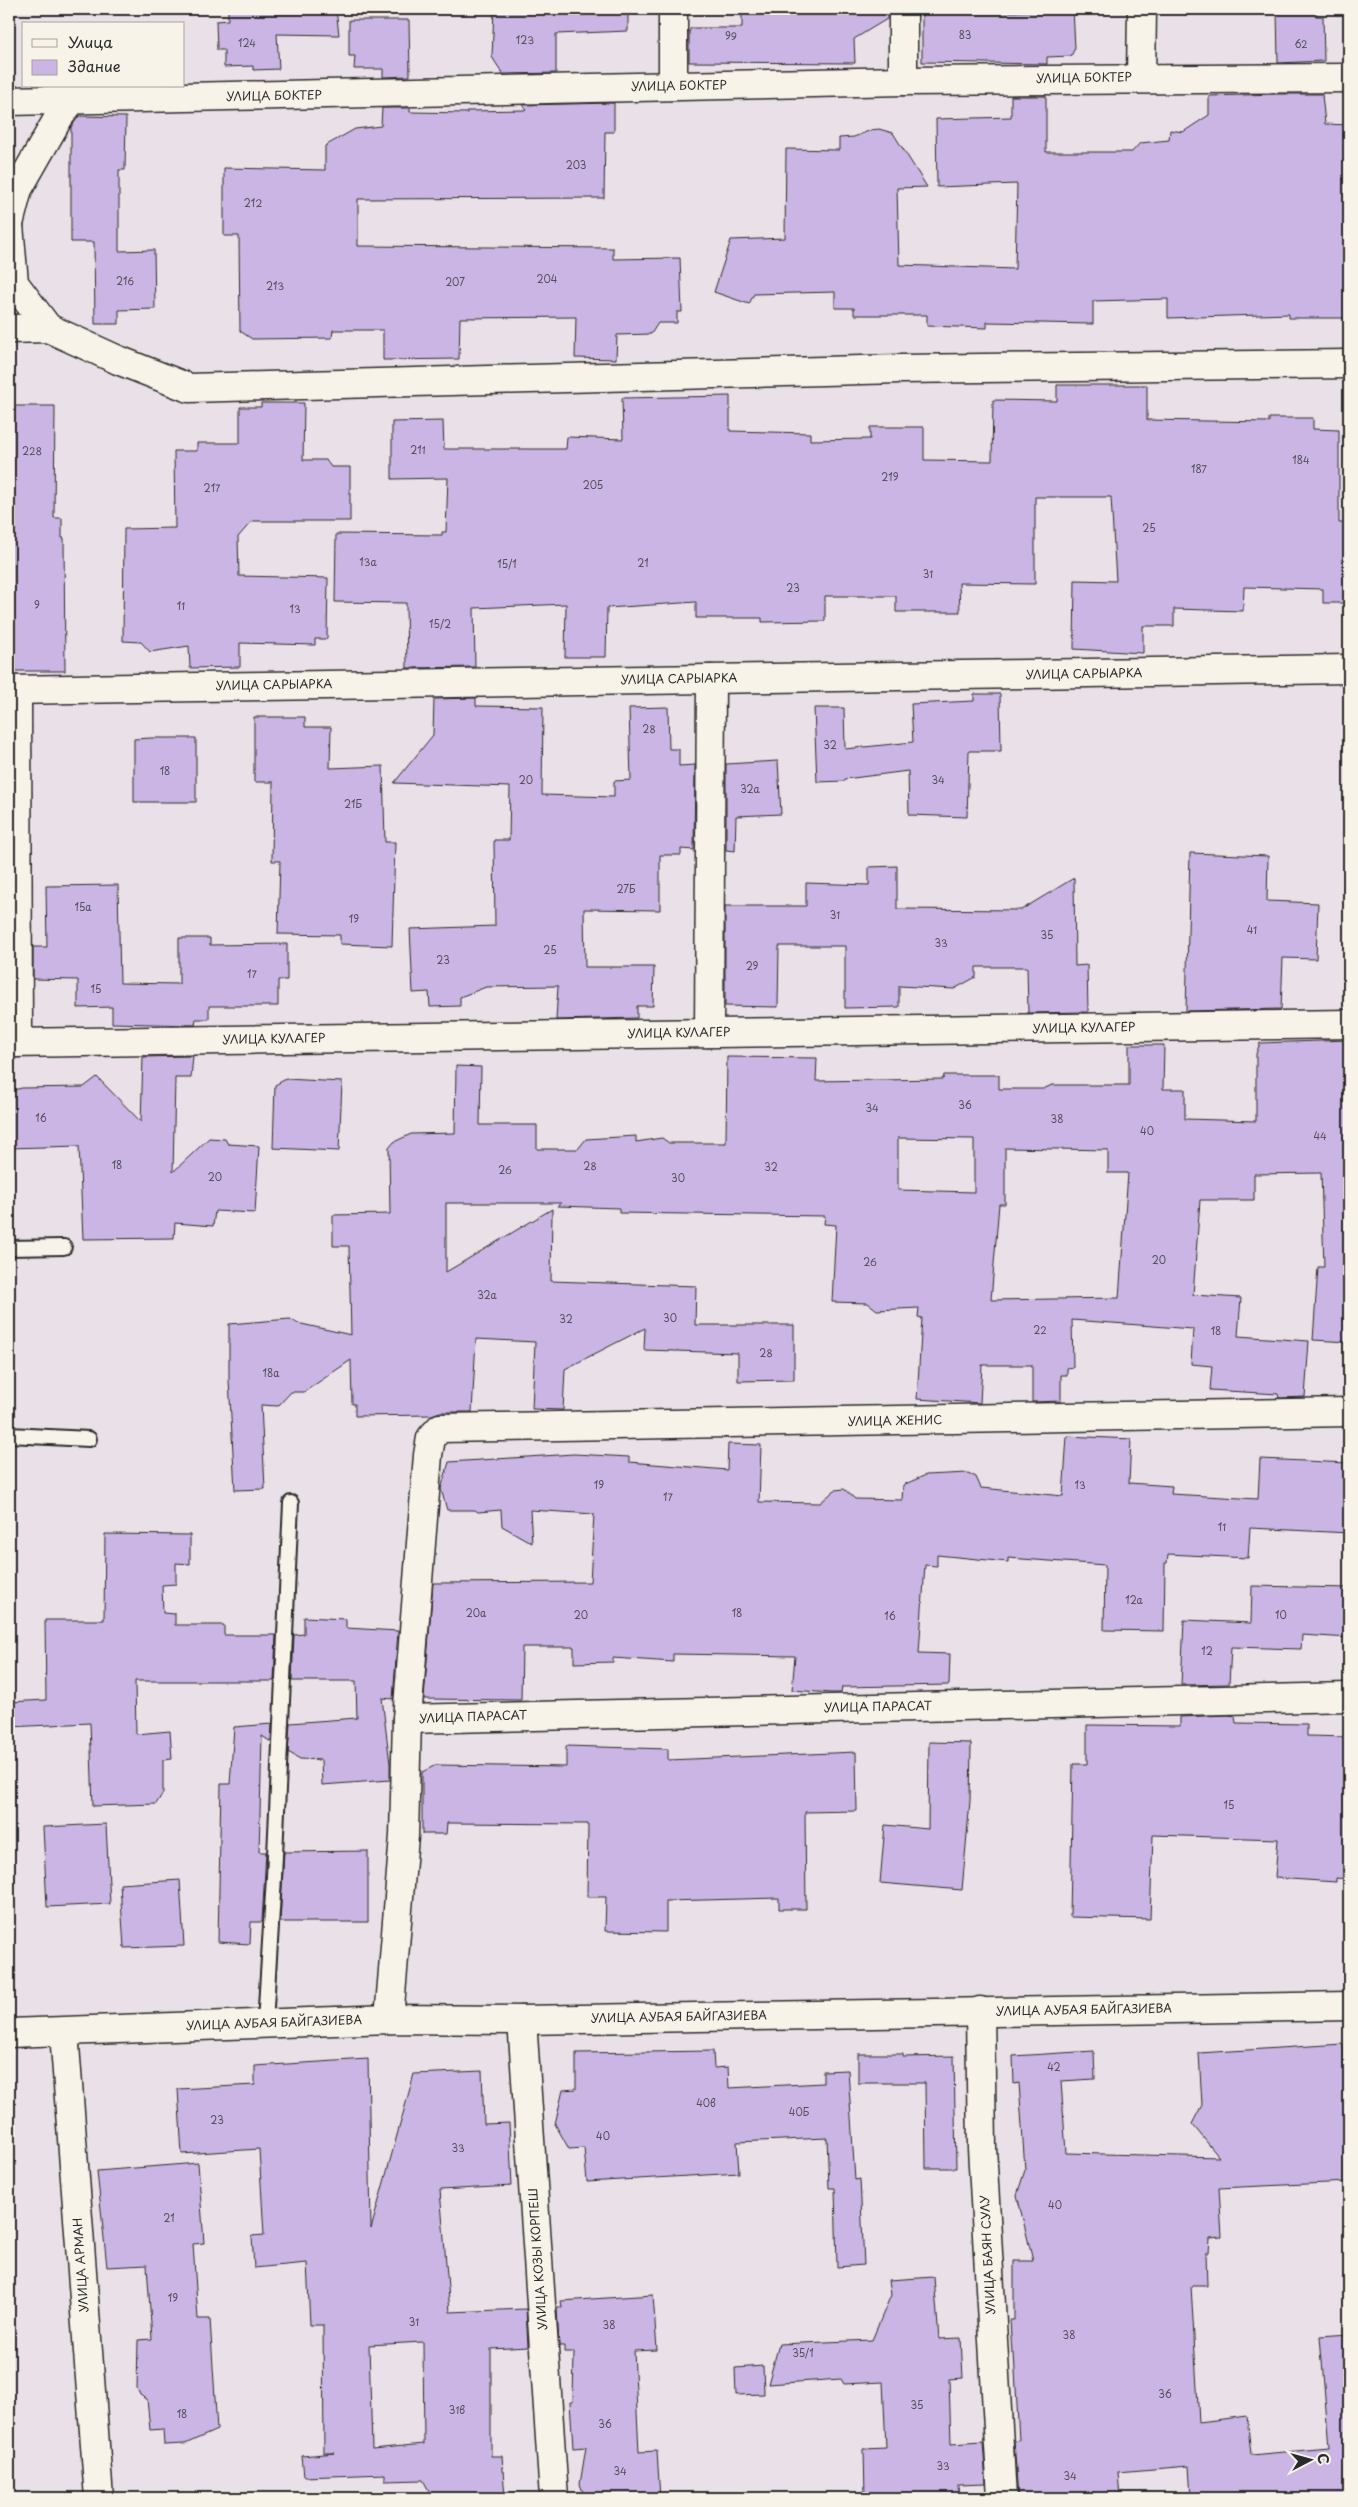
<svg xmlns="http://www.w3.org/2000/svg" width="1358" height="2507" viewBox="0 0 1358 2507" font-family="'Playpen Sans',sans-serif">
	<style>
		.building { fill: #cbb5e5; stroke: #2b2b2b; fill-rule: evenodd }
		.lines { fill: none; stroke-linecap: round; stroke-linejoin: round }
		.service-casing { stroke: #2b2b2b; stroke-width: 18 }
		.minor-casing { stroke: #2b2b2b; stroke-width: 31 }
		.service { stroke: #f7f3e8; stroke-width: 14 }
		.minor { stroke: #f7f3e8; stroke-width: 28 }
		.labels { text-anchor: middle; stroke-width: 5; stroke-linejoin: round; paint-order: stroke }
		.number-label { font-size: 10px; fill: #534e5a }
		.street-label { font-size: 12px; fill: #2b2b2b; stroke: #f7f3e8 }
	</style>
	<rect width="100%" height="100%" fill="#eae0e7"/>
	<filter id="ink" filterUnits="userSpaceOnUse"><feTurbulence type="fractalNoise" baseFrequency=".02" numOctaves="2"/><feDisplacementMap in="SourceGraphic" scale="10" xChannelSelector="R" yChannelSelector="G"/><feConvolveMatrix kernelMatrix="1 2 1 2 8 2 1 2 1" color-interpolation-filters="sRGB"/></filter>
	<g filter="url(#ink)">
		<g class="building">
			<polygon points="228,9 336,9 339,35 277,34 279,69 253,70 253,66 224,67 224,50 217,50 216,21 228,20"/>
			<polygon points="494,9 628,9 628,31 556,34 556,73 503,74 492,57"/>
			<polygon points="782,9 850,9 850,12 887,9 887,19 854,39 855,63 689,62 689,32 691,28 742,28 742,11 782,11"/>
			<polygon points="922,9 1008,9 1008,12 1073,9 1075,48 1071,56 1047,57 1047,64 922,62"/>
			<polygon points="1277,9 1316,9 1316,16 1323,16 1324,61 1278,63"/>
			<polygon points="349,20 409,20 410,76 383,77 383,69 354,69 355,56 349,56"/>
			<polygon points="1279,94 1322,94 1325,124 1349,125 1349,318 1289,318 1289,314 1168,318 1168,299 1093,301 1093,324 987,322 987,328 927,326 927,315 854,315 854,308 835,308 835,292 754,294 749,304 714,292 731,240 785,238 786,149 839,150 839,138 854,137 871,130 879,129 893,133 927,187 897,188 899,265 1015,269 1017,184 937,187 936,119 1011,117 1011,96 1046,96 1046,152 1132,152 1140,143 1169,140 1170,130 1183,132 1209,115 1209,96"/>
			<polygon points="614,103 614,132 605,132 604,198 358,199 358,246 613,248 613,259 680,258 682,312 677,312 677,323 658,323 651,334 617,335 616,359 575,358 576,317 460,318 459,359 383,360 383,330 333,330 332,338 252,339 240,331 239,236 224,236 224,168 325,170 325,146 355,129 381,126 382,108 410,108 410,112 467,113 467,111 526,110 523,105"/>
			<polygon points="79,116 126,117 125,170 119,170 119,251 154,250 155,309 119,310 119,324 95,324 94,242 71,242 71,127"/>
			<polygon points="1057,385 1147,385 1147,420 1269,422 1269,418 1313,418 1313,429 1339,430 1339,523 1349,523 1349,603 1323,603 1323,589 1244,587 1243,611 1174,609 1174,626 1143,626 1143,653 1074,649 1075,580 1116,581 1111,497 1035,497 1035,584 959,583 960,612 896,612 896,596 825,596 825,621 762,622 762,618 696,618 696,602 607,608 606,657 565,657 566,604 474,608 475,667 407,668 406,603 335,602 336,534 442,535 442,532 446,532 448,478 392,479 392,422 443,421 444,449 566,449 567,437 623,439 622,398 730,396 730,431 810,433 810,440 870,439 870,427 924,427 924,460 992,461 993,400 1057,401"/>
			<polygon points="261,403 304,403 303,460 326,460 331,467 350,467 350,521 252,521 238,537 239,576 328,578 327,639 315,639 315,645 240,643 240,667 190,668 189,646 150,652 141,642 123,641 124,529 175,528 174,451 197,451 197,443 240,443 240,407 261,407"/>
			<polygon points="9,406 55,406 54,518 62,518 62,538 64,538 65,671 9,671"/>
			<polygon points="974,694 1000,694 1001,751 969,751 967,817 909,815 908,771 845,779 845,781 817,782 814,708 844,708 845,749 913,742 911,704 974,701"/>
			<polygon points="476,698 476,706 543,707 542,795 614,797 614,781 631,780 629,708 668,707 669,749 679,749 679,766 695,765 694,850 681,849 681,855 660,855 660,910 584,909 585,967 654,967 653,1006 637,1006 637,1018 556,1020 558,986 486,987 460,997 460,1006 430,1007 429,992 413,993 410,929 495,926 494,840 509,840 510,787 394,783 433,735 434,699"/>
			<polygon points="254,717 305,717 305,727 331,727 330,768 383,766 385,842 395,842 392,946 340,944 340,935 278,934 280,861 272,861 273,782 254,782"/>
			<polygon points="151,738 196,738 196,802 134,802 134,739"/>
			<polygon points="778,761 781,814 736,816 735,851 726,850 726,764"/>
			<polygon points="1190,853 1268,856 1267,901 1318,903 1316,959 1283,958 1281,1009 1186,1011"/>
			<polygon points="897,866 897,909 1021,910 1074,878 1075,966 1087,965 1088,1012 1028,1013 1027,967 976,967 976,977 954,989 899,986 899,1007 845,1008 845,946 779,946 778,1007 725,1006 725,906 806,906 806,883 869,885 869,867"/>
			<polygon points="118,885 120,983 179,984 179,938 210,938 210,945 287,944 287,980 278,980 278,1006 209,1006 209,1019 196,1019 195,1025 112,1023 112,1007 78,1008 78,980 33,979 33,947 47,947 46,886"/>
			<path d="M1349,1040V1342L1313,1340L1318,1267H1324L1321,1173L1254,1174V1200H1200L1193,1295L1241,1298L1238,1336L1309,1341L1305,1397L1279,1398L1278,1394L1210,1390L1212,1366L1191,1364L1193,1329L1072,1320L1073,1367L1067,1368V1375H1061V1401L1032,1402V1365H982L980,1403L917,1399L922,1318L918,1317L919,1308L877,1310L868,1303L832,1302L836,1225L824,1224L825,1216L619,1213V1208L557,1206L562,1203H446V1272L552,1209L551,1281L696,1286L695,1325H794V1380L738,1381V1353L644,1350L645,1328L565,1369L563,1410L532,1409L535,1342L476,1339L472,1412H440L432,1415L355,1416V1404H352L351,1360L304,1392H291L278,1406L261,1405L265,1489L235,1490L229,1380V1324L290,1319L297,1323L351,1335L349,1246H333V1215L390,1214L389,1148L394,1142L411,1134L455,1133L456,1066L481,1067L480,1125H537V1149H578L586,1139L636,1136V1142L662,1138L669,1143H726L727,1057L817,1058L816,1081L943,1079L944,1075H999V1089H1043L1052,1085H1129V1045H1164L1163,1089H1185V1119L1256,1121V1054L1260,1043ZM898,1138L974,1139V1192L898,1190ZM1005,1148L1108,1150V1173H1128L1119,1298L991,1300L999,1204H1005Z"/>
			<polygon points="193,1056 191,1078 175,1078 173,1172 209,1138 225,1139 228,1144 259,1146 255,1213 215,1211 213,1226 175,1223 174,1238 83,1239 79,1146 9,1148 9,1091 22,1088 84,1087 97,1077 141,1122 143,1057"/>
			<polygon points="286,1079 342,1082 339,1151 273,1148 275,1085"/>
			<polygon points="1067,1436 1131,1439 1129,1483 1172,1486 1171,1494 1258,1499 1260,1459 1349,1463 1349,1533 1250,1528 1248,1558 1168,1554 1167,1563 1165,1563 1164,1631 1104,1630 1105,1565 1008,1558 1008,1562 937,1555 937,1566 925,1565 919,1653 950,1654 949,1685 842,1687 841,1693 831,1693 792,1690 795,1656 673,1654 673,1662 613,1658 613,1662 574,1663 574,1647 522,1647 521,1700 424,1699 433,1583 590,1582 594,1514 530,1510 532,1543 502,1526 501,1510 478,1512 475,1510 447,1510 441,1489 449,1462 574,1454 629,1457 629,1462 727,1470 728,1444 761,1445 759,1502 820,1503 835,1490 844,1489 855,1499 902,1500 903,1485 926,1475 968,1473 976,1477 981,1488 1063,1496"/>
			<polygon points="105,1534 190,1535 190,1564 176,1563 176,1584 162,1585 163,1613 175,1614 175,1625 224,1625 224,1635 276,1635 274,1681 135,1681 136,1734 170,1731 172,1759 163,1760 163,1793 156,1804 93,1806 90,1723 9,1727 9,1702 46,1700 45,1620 104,1620"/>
			<polygon points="1252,1586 1349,1588 1349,1638 1302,1635 1301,1649 1231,1647 1229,1684 1181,1685 1184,1620 1251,1623"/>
			<polygon points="304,1617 346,1619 346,1628 398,1631 393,1699 382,1698 390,1764 390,1780 322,1785 321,1760 300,1759 288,1752 290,1723 357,1718 356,1681 292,1681 294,1635 304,1634"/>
			<polygon points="1228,1715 1235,1716 1236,1723 1307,1724 1307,1736 1349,1737 1349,1879 1336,1878 1336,1882 1275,1878 1278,1839 1153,1835 1150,1919 1070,1917 1073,1764 1087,1764 1087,1725 1180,1726 1180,1717"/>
			<polygon points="272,1724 271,1742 262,1736 259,1852 266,1852 262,1922 251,1922 250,1944 218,1942 221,1784 230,1784 234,1727"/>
			<polygon points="929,1742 971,1743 970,1801 962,1890 880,1883 885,1825 928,1829"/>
			<polygon points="566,1746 668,1749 668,1760 856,1752 857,1811 805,1812 806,1909 779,1909 779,1898 666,1901 666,1932 605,1931 606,1897 587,1897 588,1824 447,1823 446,1834 422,1834 422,1772 436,1765 566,1767"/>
			<polygon points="106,1824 110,1904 47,1907 43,1827"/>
			<polygon points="368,1851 368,1922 280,1922 284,1852"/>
			<polygon points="180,1880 184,1946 124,1948 120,1884"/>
			<polygon points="1343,2044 1347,2112 1349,2112 1349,2182 1219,2188 1222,2237 1210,2238 1209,2253 1206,2253 1207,2286 1191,2286 1199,2422 1247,2416 1251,2455 1329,2448 1320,2336 1349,2334 1349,2495 1345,2495 1346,2498 1191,2498 1189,2466 1118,2472 1120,2498 1018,2498 1014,2441 1019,2440 1014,2353 1012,2353 1010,2320 1014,2320 1014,2261 1033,2261 1017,2195 1025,2170 1019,2083 1014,2084 1013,2056 1094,2051 1095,2079 1061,2081 1066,2153 1219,2157 1192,2124 1202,2105 1199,2053"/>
			<polygon points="713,2051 714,2068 728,2067 729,2088 823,2083 823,2071 848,2070 855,2180 860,2179 864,2265 837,2267 835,2188 829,2188 827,2138 737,2142 739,2173 587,2182 584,2148 569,2149 555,2124 563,2090 576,2089 576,2053"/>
			<polygon points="858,2054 903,2054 903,2057 954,2056 956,2168 926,2168 925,2083 858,2083"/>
			<path d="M368,2059L371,2229L414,2074L482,2071L484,2124L509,2123L512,2186L440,2190L450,2312L526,2309L528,2347L491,2349V2456H502L505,2498H433L423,2480L385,2481V2474L304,2477L302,2456L335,2453H324L323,2325H310L307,2263L254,2268L252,2236L264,2235L259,2149L182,2154L178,2089L255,2085V2066ZM423,2342L424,2444L372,2449L369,2345Z"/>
			<polygon points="198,2163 204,2243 193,2244 198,2319 210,2319 217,2430 185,2444 164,2445 163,2429 150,2430 147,2399 140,2395 137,2388 138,2340 152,2339 147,2265 107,2267 97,2171"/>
			<polygon points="934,2277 939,2339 961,2338 963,2378 949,2379 951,2444 983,2442 986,2484 958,2485 959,2498 865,2498 864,2449 886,2448 883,2382 844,2384 841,2379 768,2384 779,2344 872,2340 891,2295 889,2280"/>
			<polygon points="653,2295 657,2350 634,2351 639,2452 657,2451 660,2498 585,2498 580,2484 586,2447 573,2448 570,2402 573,2402 574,2352 564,2352 564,2346 559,2346 557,2307 562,2307 561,2301"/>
			<polygon points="763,2366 764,2394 736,2395 735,2368"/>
		</g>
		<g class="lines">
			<defs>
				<g id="service">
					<polyline points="9,1248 64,1247"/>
					<polyline points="9,1435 89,1439"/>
					<polyline points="265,2023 274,1877 291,1503"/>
				</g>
				<g id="minor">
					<polyline points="1141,78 1142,9"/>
					<polyline points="903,81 903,9"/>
					<polyline points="673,86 673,9"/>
					<polyline points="9,101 903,81 1349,78"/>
					<polyline points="9,224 18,189 59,117 71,101"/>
					<polyline points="9,225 14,283 48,328"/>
					<polyline points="9,329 48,328 118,360 189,388 900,369 1349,364"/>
					<polyline points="9,690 1349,669"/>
					<polyline points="17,690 18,1043"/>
					<polyline points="709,1033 711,679"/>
					<polyline points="9,1043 1349,1024"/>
					<polyline points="407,1719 1349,1697"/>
					<polyline points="980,2011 982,2148 1002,2498"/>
					<polyline points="389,2019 404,1836 407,1719 428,1455 431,1438 440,1428 1349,1412"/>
					<polyline points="522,2020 554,2498"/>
					<polyline points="64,2032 99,2498"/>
					<polyline points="9,2033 389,2019 522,2020 1349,2006"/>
				</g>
			</defs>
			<use href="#service" class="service-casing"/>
			<use href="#minor" class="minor-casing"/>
			<use href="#service" class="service"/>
			<use href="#minor" class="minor"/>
		</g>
	</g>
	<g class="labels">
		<g class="number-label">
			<text x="965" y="39">83</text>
			<text x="731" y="40">99</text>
			<text x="525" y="44">123</text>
			<text x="247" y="47">124</text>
			<text x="1301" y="48">62</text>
			<text x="576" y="169">203</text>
			<text x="253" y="207">212</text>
			<text x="547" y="283">204</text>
			<text x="125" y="285">216</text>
			<text x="455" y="286">207</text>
			<text x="275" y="290">213</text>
			<text x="418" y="454">211</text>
			<text x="32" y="455">228</text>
			<text x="1301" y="464">184</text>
			<text x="1199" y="473">187</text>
			<text x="890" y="481">219</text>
			<text x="593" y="489">205</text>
			<text x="212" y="492">217</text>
			<text x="1149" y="532">25</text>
			<text x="368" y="566">13а</text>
			<text x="643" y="567">21</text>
			<text x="507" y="568">15/1</text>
			<text x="928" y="578">31</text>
			<text x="793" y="592">23</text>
			<text x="37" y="609">9</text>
			<text x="181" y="610">11</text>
			<text x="295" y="613">13</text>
			<text x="440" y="628">15/2</text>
			<text x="649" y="733">28</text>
			<text x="830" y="749">32</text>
			<text x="165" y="775">18</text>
			<text x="526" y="784">20</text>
			<text x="938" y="784">34</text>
			<text x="750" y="793">32а</text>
			<text x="353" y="808">21Б</text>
			<text x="626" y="893">27Б</text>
			<text x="83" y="911">15а</text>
			<text x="835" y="919">31</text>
			<text x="354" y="923">19</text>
			<text x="1252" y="934">41</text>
			<text x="1047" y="939">35</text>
			<text x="941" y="947">33</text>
			<text x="550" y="954">25</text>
			<text x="443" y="964">23</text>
			<text x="752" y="970">29</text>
			<text x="252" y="978">17</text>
			<text x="96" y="993">15</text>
			<text x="965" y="1109">36</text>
			<text x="872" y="1112">34</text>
			<text x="41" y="1122">16</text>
			<text x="1057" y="1123">38</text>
			<text x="1147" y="1135">40</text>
			<text x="1320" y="1140">44</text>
			<text x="117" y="1169">18</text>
			<text x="590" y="1170">28</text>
			<text x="771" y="1171">32</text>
			<text x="505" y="1174">26</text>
			<text x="215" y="1181">20</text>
			<text x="678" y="1182">30</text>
			<text x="1159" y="1264">20</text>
			<text x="870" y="1266">26</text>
			<text x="487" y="1299">32а</text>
			<text x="670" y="1322">30</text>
			<text x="566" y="1323">32</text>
			<text x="1040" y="1334">22</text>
			<text x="1216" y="1335">18</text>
			<text x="766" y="1357">28</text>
			<text x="271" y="1377">18а</text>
			<text x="599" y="1489">19</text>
			<text x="1080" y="1489">13</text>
			<text x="668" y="1501">17</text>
			<text x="1222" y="1531">11</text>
			<text x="1134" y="1604">12а</text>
			<text x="476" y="1617">20а</text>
			<text x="737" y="1617">18</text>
			<text x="581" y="1619">20</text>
			<text x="1281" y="1619">10</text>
			<text x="890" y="1620">16</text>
			<text x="1207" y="1655">12</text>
			<text x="1229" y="1809">15</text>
			<text x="1054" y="2071">42</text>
			<text x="706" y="2107">40в</text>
			<text x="799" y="2116">40Б</text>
			<text x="217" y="2124">23</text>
			<text x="603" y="2140">40</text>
			<text x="458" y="2152">33</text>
			<text x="1055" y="2209">40</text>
			<text x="169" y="2222">21</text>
			<text x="173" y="2302">19</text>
			<text x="414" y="2326">31</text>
			<text x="609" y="2329">38</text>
			<text x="1069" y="2339">38</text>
			<text x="803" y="2357">35/1</text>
			<text x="1165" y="2398">36</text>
			<text x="917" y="2409">35</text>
			<text x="457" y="2414">31в</text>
			<text x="182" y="2418">18</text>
			<text x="605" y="2428">36</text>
			<text x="943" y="2470">33</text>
			<text x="620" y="2475">34</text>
			<text x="1070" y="2480">34</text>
		</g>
		<g class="street-label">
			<text transform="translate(1084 78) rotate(-1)" y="4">УЛИЦА БОКТЕР</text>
			<text transform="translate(679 86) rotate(-1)" y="4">УЛИЦА БОКТЕР</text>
			<text transform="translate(274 96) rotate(-1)" y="4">УЛИЦА БОКТЕР</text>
			<text transform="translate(1084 674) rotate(-1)" y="4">УЛИЦА САРЫАРКА</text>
			<text transform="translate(679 679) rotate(-1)" y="4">УЛИЦА САРЫАРКА</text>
			<text transform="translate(274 685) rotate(-1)" y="4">УЛИЦА САРЫАРКА</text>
			<text transform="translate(1084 1028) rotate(-1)" y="4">УЛИЦА КУЛАГЕР</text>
			<text transform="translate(679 1033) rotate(-1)" y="4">УЛИЦА КУЛАГЕР</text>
			<text transform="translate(274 1039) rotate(-1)" y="4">УЛИЦА КУЛАГЕР</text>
			<text transform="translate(895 1421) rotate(-1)" y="4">УЛИЦА ЖЕНИС</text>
			<text transform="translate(878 1707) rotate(-1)" y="4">УЛИЦА ПАРАСАТ</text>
			<text transform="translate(473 1717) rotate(-2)" y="4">УЛИЦА ПАРАСАТ</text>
			<text transform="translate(1084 2010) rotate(-1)" y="4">УЛИЦА АУБАЯ БАЙГАЗИЕВА</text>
			<text transform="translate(679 2017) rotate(-1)" y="4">УЛИЦА АУБАЯ БАЙГАЗИЕВА</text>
			<text transform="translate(274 2023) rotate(-2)" y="4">УЛИЦА АУБАЯ БАЙГАЗИЕВА</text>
			<text transform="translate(988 2255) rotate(-93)" y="4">УЛИЦА БАЯН СУЛУ</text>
			<text transform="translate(538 2259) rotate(-94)" y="4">УЛИЦА КОЗЫ КОРПЕШ</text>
			<text transform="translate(81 2265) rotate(-94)" y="4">УЛИЦА АРМАН</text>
		</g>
	</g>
	<rect width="1358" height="2507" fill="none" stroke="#f7f3e8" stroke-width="30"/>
	<rect x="15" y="15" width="1328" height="2477" fill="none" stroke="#2b2b2b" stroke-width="2" filter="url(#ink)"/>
	<rect x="22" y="22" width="162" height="65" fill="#f7f3e8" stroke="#a5a39c"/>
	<rect x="32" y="39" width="25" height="8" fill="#f7f3e8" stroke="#a5a39c"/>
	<text x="68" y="48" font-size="15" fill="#2b2b2b">Улица</text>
	<rect x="32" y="60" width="25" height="15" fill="#cbb5e5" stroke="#a5a39c"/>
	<text x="68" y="72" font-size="15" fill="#2b2b2b">Здание</text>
	<g transform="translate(1310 2460) rotate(84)" stroke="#f7f3e8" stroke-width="4" paint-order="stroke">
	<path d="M0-4L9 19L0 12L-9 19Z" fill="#2b2b2b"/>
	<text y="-8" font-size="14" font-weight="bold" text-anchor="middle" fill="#2b2b2b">С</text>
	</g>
</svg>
